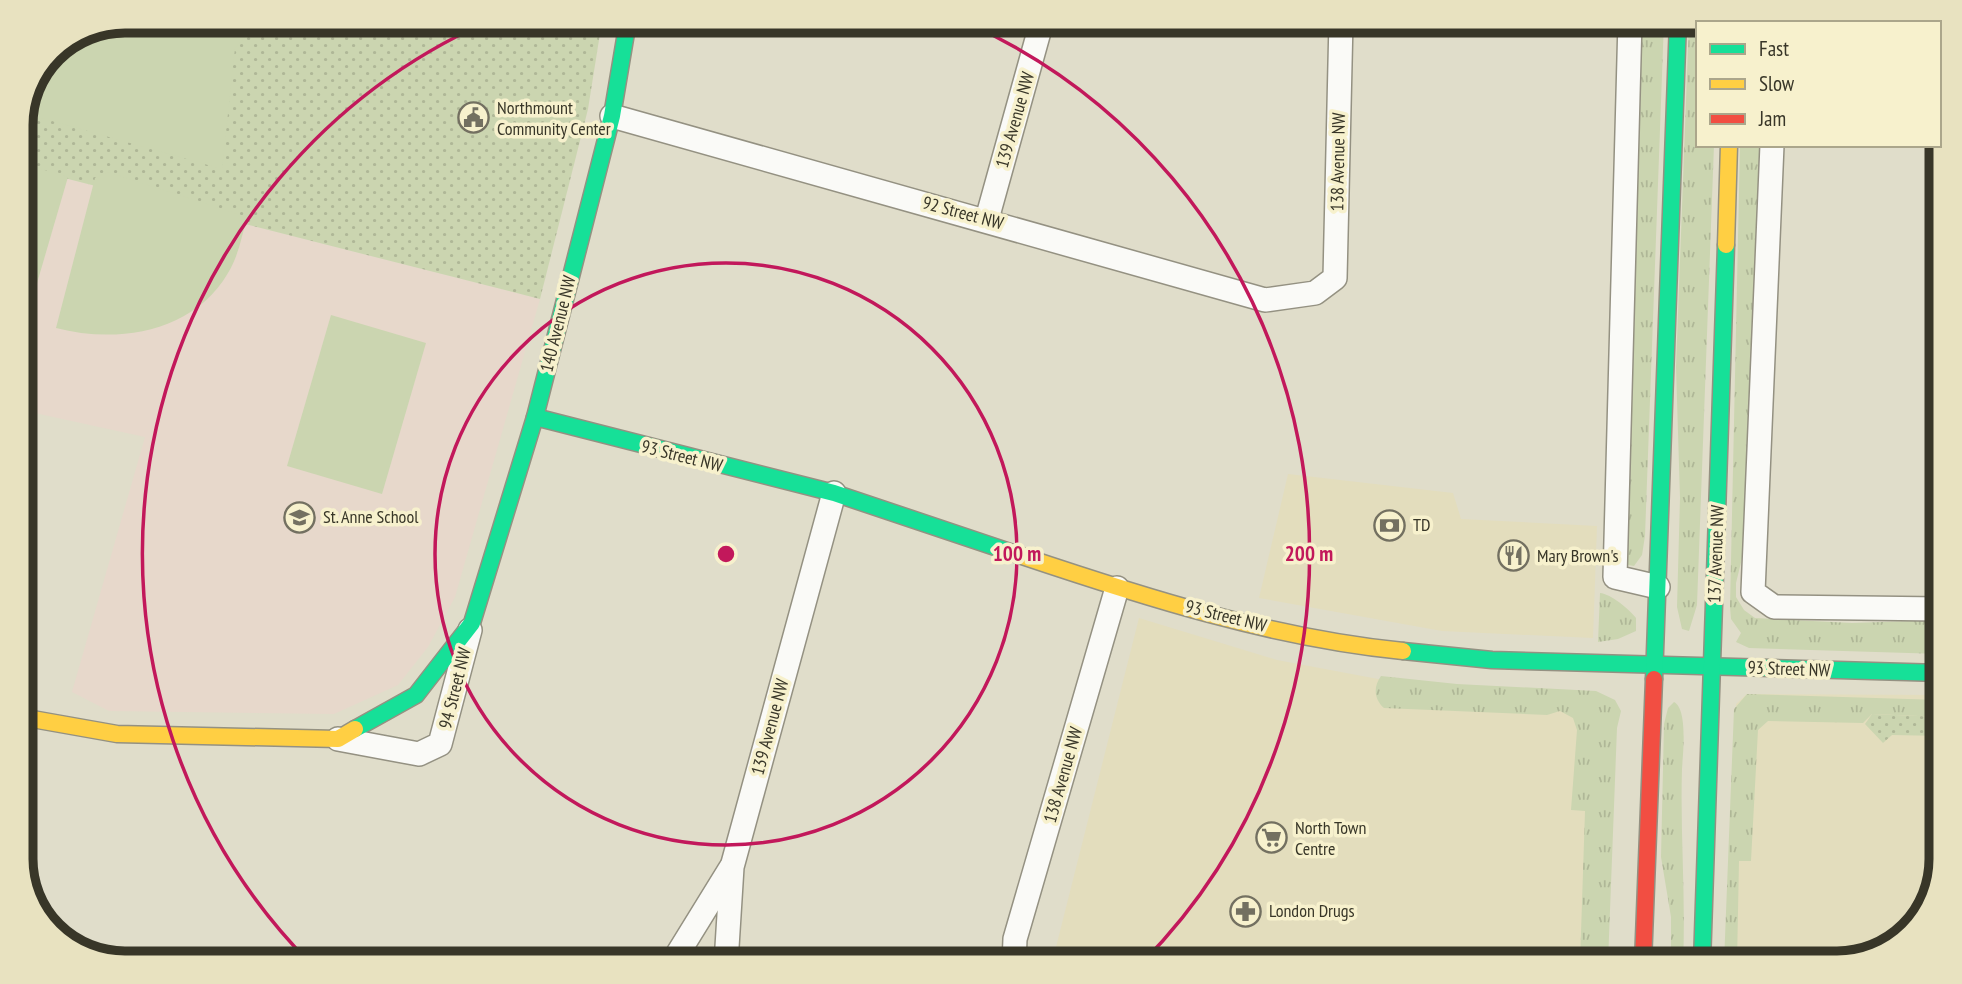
<svg xmlns="http://www.w3.org/2000/svg" width="1962" height="984" viewBox="0 0 1962 984" font-family="'PT Sans Narrow',sans-serif">
	<style>
		.built { fill: #e3ddbd }
		.education { fill: #e7d8cb }
		.grass { fill: url(#grass-tufts) }
		.park { fill: url(#park-dots) }
		.pitch { fill: #cbd5b0 }
		.lines { fill: none; stroke-linecap: round; stroke-linejoin: round }
		.street-casing { stroke: #949182; stroke-width: 26 }
		.fast-casing { stroke: #949182; stroke-width: 19 }
		.slow-casing { stroke: #949182; stroke-width: 19 }
		.jam-casing { stroke: #949182; stroke-width: 19 }
		.street { stroke: #fafaf7; stroke-width: 23 }
		.fast { stroke: #16e098; stroke-width: 16 }
		.slow { stroke: #ffcf43; stroke-width: 16 }
		.jam { stroke: #f24e42; stroke-width: 16 }
		.ring { fill: none; stroke: #c2185b; stroke-width: 3.5 }
		.labels { text-anchor: middle; stroke-width: 7; stroke-linejoin: round; paint-order: stroke }
		.poi-label { font-size: 18px; fill: #383628; stroke: #f7f1cd; text-anchor: start }
		.street-label { font-size: 18px; fill: #383628; stroke: #f7f1cd }
		.rim { fill: none; stroke: #383628; stroke-width: 9 }
		.centre { fill: #c2185b; stroke: #f7f1cd; stroke-width: 3.5 }
		.ring-label { font-size: 21px; text-anchor: middle; font-weight: bold; fill: #c2185b; stroke: #f7f1cd; stroke-width: 7; stroke-linejoin: round; paint-order: stroke }
	</style>
	<defs>
		<pattern id="grass-tufts" width="24" height="20" patternUnits="userSpaceOnUse" patternTransform="scale(1.75)"><rect width="24" height="20" fill="#cbd5b0"/><path d="M3 7l-1-3M5 7V3M7 7l1-3M15 17l-1-3M17 17v-4M19 17l1-3" fill="none" stroke="#afb797"/></pattern>
		<pattern id="park-dots" width="8" height="8" patternUnits="userSpaceOnUse" patternTransform="scale(1.75)"><rect width="8" height="8" fill="#cbd5b0"/><path d="M2 2h.1M6 6h.1" fill="none" stroke="#afb797" stroke-width="1.8" stroke-linecap="round"/></pattern>
	</defs>
	<rect width="100%" height="100%" fill="#e0ddca"/>
	<g class="built">
		<polygon points="1288,474 1453,493 1461,519 1597,526 1593,638 1442,631 1259,598"/>
		<polygon points="1139,618 1277,660 1410,685 1588,691 1608,963 1052,963"/>
		<polygon points="1747,694 1941,695 1941,859 1930,905 1894,946 1837,963 1729,963 1736,704"/>
	</g>
	<polygon class="education" points="21,167 540,299 455,597 428,647 398,685 334,714 109,711 72,692 145,437 21,410"/>
	<g class="grass">
		<polygon points="1637,21 1664,21 1645,536 1642,555 1634,566 1628,565 1623,558"/>
		<polygon points="1689,21 1712,21 1698,23 1698,145 1714,145 1697,605 1689,631 1682,629 1677,607 1680,498 1676,367"/>
		<polygon points="1740,145 1761,145 1747,538 1736,583 1736,597 1744,610 1755,618 1852,623 1941,620 1941,654 1749,648 1736,642 1741,633 1731,619 1730,607"/>
		<path d="M1600,593C1611,594 1629,609 1636,618V631L1618,639L1598,642Z"/>
		<path d="M1381,676L1457,684L1596,691L1615,700L1621,711L1617,728L1608,963H1580L1585,811L1571,810L1577,730L1573,718L1560,711L1547,715L1384,708C1374,699 1373,687 1381,676Z"/>
		<polygon points="1747,694 1941,700 1941,717 1872,714 1863,723 1768,721 1758,730 1751,861 1739,861 1737,963 1724,963 1734,709"/>
		<path d="M1674,702C1688,709 1683,754 1682,769C1680,833 1686,898 1683,963H1671V917L1661,857L1664,724L1668,708Z"/>
	</g>
	<g class="park">
		<polygon points="125,21 602,21 588,109 540,299 21,167 21,119 52,51"/>
		<polygon points="1872,714 1941,717 1941,736 1892,735 1883,743 1865,724"/>
	</g>
	<g class="pitch">
		<polygon points="125,21 260,21 235,48 222,169 24,113 52,51"/>
		<polygon points="21,163 68,177 21,338"/>
		<path d="M108,172L247,217C242,236 238,257 228,273C193,333 117,344 56,328L95,178Z"/>
		<polygon points="331,315 426,343 382,494 287,466"/>
	</g>
	<g class="lines">
		<defs>
			<g id="street">
				<polyline points="1630,21 1615,577 1658,587"/>
				<polyline points="1777,23 1777,21"/>
				<polyline points="612,116 1265,300 1315,293 1335,278 1341,21"/>
				<polyline points="1772,145 1753,592 1774,607 1941,609"/>
				<polyline points="987,219 1042,21"/>
				<polyline points="338,739 419,754 440,744 470,630"/>
				<polyline points="672,963 730,869"/>
				<polyline points="726,963 732,867 834,493"/>
				<polyline points="1014,963 1015,939 1117,588"/>
			</g>
			<g id="fast">
				<polyline points="1732,21 1732,23"/>
				<polyline points="535,417 834,493 1019,555"/>
				<polyline points="1403,651 1492,660 1941,673"/>
				<polyline points="1654,679 1678,21"/>
				<polyline points="355,729 416,695 472,623 535,417 612,116 628,21"/>
				<polyline points="1702,963 1726,245"/>
			</g>
			<g id="slow">
				<polyline points="1726,245 1729,145"/>
				<path d="M1019,555C1144,597 1272,638 1403,651"/>
				<polyline points="21,717 117,734 338,739 355,729"/>
			</g>
			<polyline id="jam" points="1643,963 1654,679"/>
		</defs>
		<use href="#street" class="street-casing"/>
		<use href="#fast" class="fast-casing"/>
		<use href="#slow" class="slow-casing"/>
		<use href="#jam" class="jam-casing"/>
		<use href="#street" class="street"/>
		<use href="#fast" class="fast"/>
		<use href="#slow" class="slow"/>
		<use href="#jam" class="jam"/>
	</g>
	<g class="ring">
		<circle cx="726" cy="554" r="291"/>
		<path d="M310 963A583 583 0 0 1 489 21M963 21A583 583 0 0 1 1142 963"/>
	</g>
	<defs>
		<symbol id="civic-ring" viewBox="-11 -11 22 22"><circle r="9.5" fill="#f7f1cd" stroke="#737061" stroke-width="1.5"/><path d="M-.6-6.5H3V-4.5H.6V-3L4-1V1h2V6H-6V1h2V-1L-.6-3ZM-1.2 2.5V6h2.4V2.5Z" fill="#737061"/></symbol>
		<symbol id="school-ring" viewBox="-11 -11 22 22"><circle r="9.5" fill="#f7f1cd" stroke="#737061" stroke-width="1.5"/><path d="M0-5L7-2L0 1L-7-2ZM-4 1L0 2.5L4 1V4Q0 6-4 4Z" fill="#737061"/></symbol>
		<symbol id="bank-ring" viewBox="-11 -11 22 22"><circle r="9.5" fill="#f7f1cd" stroke="#737061" stroke-width="1.5"/><path d="M-6-4H6V4H-6ZM0-2.3a2.3 2.3 0 1 0 0 4.6a2.3 2.3 0 1 0 0-4.6Z" fill="#737061"/></symbol>
		<symbol id="restaurant-ring" viewBox="-11 -11 22 22"><circle r="9.5" fill="#f7f1cd" stroke="#737061" stroke-width="1.5"/><path d="M-5-6h1v4h1v-4h1v4h1v-4h1v5L-1.5 .5V6h-2V.5L-5-1ZM5-6V6H3V1.5H1.5Q1.5-4 5-6Z" fill="#737061"/></symbol>
		<symbol id="supermarket-ring" viewBox="-11 -11 22 22"><circle r="9.5" fill="#f7f1cd" stroke="#737061" stroke-width="1.5"/><path d="M-6-5.5h2.5l.6 2H6L4.5 2H-2.5L-4.4-4H-6ZM-1.5 3.2a1.3 1.3 0 1 0 .1 0ZM3 3.2a1.3 1.3 0 1 0 .1 0Z" fill="#737061"/></symbol>
		<symbol id="pharmacy-ring" viewBox="-11 -11 22 22"><circle r="9.5" fill="#f7f1cd" stroke="#737061" stroke-width="1.5"/><path d="M-2-6h4v4h4v4h-4v4h-4v-4h-4v-4h4Z" fill="#737061"/></symbol>
	</defs>
	<g fill-rule="evenodd">
		<use href="#civic-ring" x="456" y="100" width="35" height="35"/>
		<use href="#school-ring" x="282" y="500" width="35" height="35"/>
		<use href="#bank-ring" x="1372" y="508" width="35" height="35"/>
		<use href="#restaurant-ring" x="1496" y="538" width="35" height="35"/>
		<use href="#supermarket-ring" x="1254" y="820" width="35" height="35"/>
		<use href="#pharmacy-ring" x="1228" y="894" width="35" height="35"/>
	</g>
	<g class="labels">
		<g class="poi-label">
			<text x="497" y="114">Northmount<tspan x="497" dy="21">Community Center</tspan></text>
			<text x="323" y="523">St. Anne School</text>
			<text x="1413" y="531">TD</text>
			<text x="1537" y="562">Mary Brown's</text>
			<text x="1295" y="834">North Town<tspan x="1295" dy="21">Centre</tspan></text>
			<text x="1269" y="917">London Drugs</text>
		</g>
		<g class="street-label">
			<text transform="translate(1015 120) rotate(-74)" y="6">139 Avenue NW</text>
			<text transform="translate(1338 162) rotate(-89)" y="6">138 Avenue NW</text>
			<text transform="translate(963 213) rotate(15)" y="6">92 Street NW</text>
			<text transform="translate(558 324) rotate(-76)" y="6">140 Avenue NW</text>
			<text transform="translate(682 456) rotate(14)" y="6">93 Street NW</text>
			<text transform="translate(1716 554) rotate(-88)" y="6">137 Avenue NW</text>
			<text transform="translate(1226 616) rotate(14)" y="6">93 Street NW</text>
			<text transform="translate(1789 669) rotate(2)" y="6">93 Street NW</text>
			<text transform="translate(455 688) rotate(-76)" y="6">94 Street NW</text>
			<text transform="translate(770 727) rotate(-75)" y="6">139 Avenue NW</text>
			<text transform="translate(1063 775) rotate(-74)" y="6">138 Avenue NW</text>
		</g>
	</g>
	<path d="M0 0H1962V984H0ZM125 33H1837A92 92 0 0 1 1929 125V859A92 92 0 0 1 1837 951H125A92 92 0 0 1 33 859V125A92 92 0 0 1 125 33Z" fill="#e8e2c0" fill-rule="evenodd"/>
	<path class="rim" d="M125 33H1837A92 92 0 0 1 1929 125V859A92 92 0 0 1 1837 951H125A92 92 0 0 1 33 859V125A92 92 0 0 1 125 33Z"/>
	<circle cx="726" cy="554" r="10" class="centre"/>
	<g class="ring-label">
		<text x="1017" y="561">100 m</text>
		<text x="1309" y="561">200 m</text>
	</g>
	<rect x="1696" y="21" width="245" height="126" fill="#f7f1cd" stroke="#aba68b" stroke-width="2"/>
	<rect x="1710" y="44" width="35" height="10" fill="#16e098" stroke="#aba68b" stroke-width="2"/>
	<text x="1759" y="56" font-size="21" fill="#383628">Fast</text>
	<rect x="1710" y="79" width="35" height="10" fill="#ffcf43" stroke="#aba68b" stroke-width="2"/>
	<text x="1759" y="91" font-size="21" fill="#383628">Slow</text>
	<rect x="1710" y="114" width="35" height="10" fill="#f24e42" stroke="#aba68b" stroke-width="2"/>
	<text x="1759" y="126" font-size="21" fill="#383628">Jam</text>
</svg>
